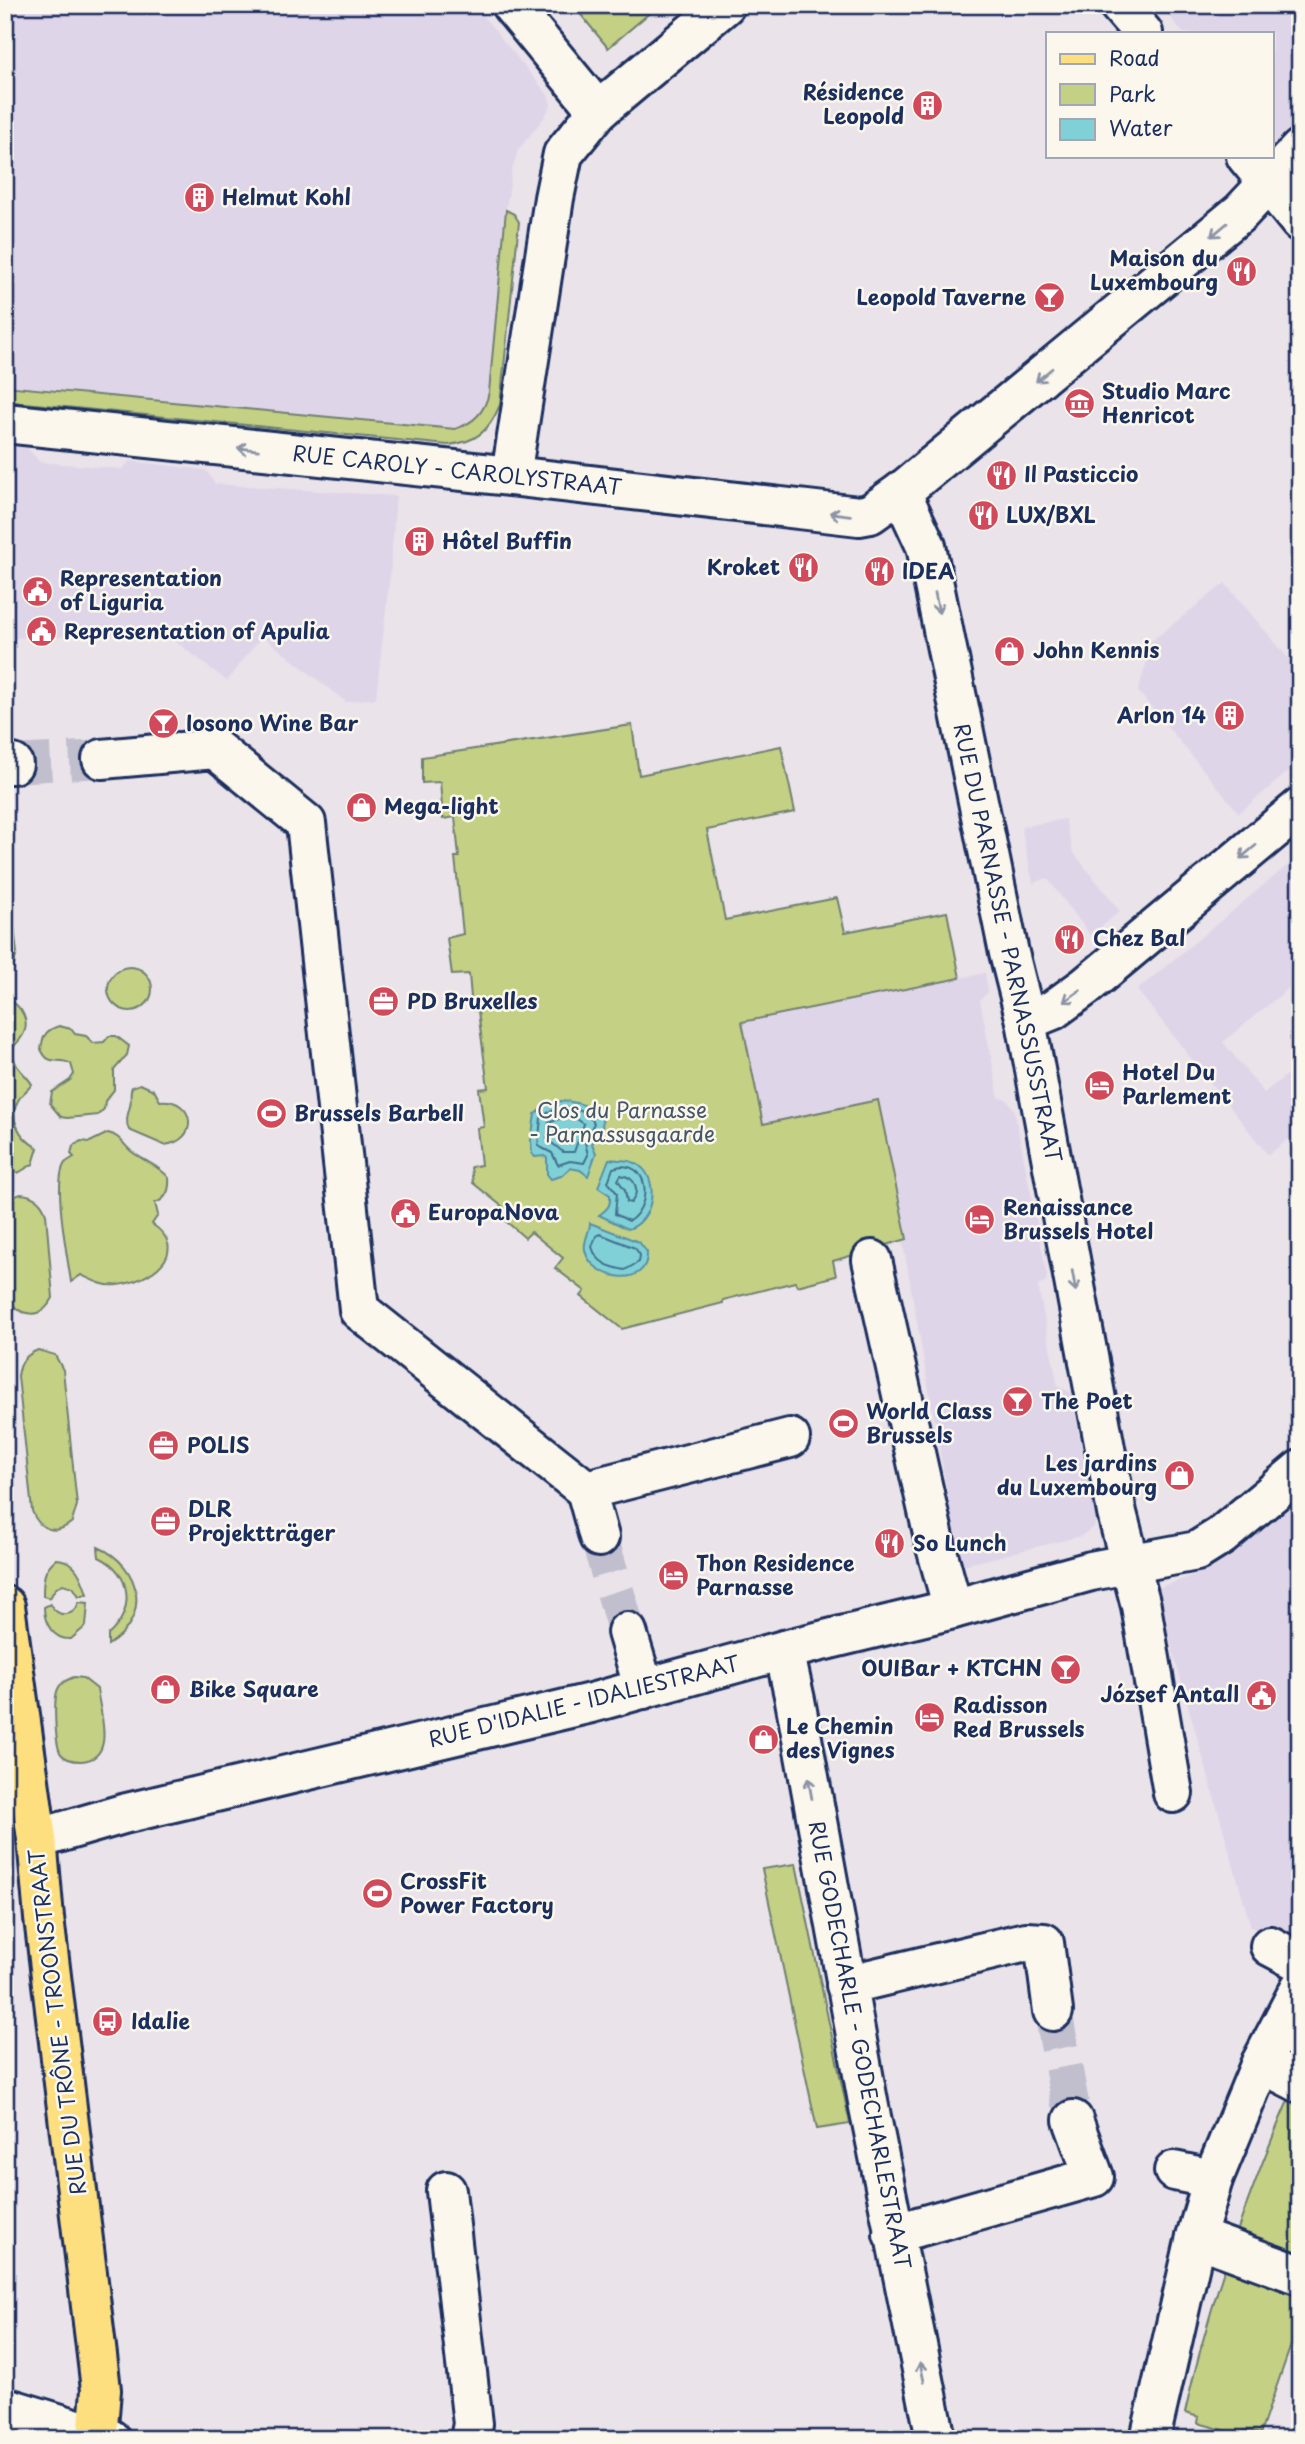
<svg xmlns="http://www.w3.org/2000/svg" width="1305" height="2444" viewBox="0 0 1305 2444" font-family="'Playpen Sans',sans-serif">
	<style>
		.built { fill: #dfd5e8 }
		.green { fill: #c4d084; stroke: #708071; stroke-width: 2 }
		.water { fill: #80d1d7; stroke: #5890a7; stroke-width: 2 }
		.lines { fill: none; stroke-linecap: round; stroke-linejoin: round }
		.shore { stroke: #43708e; stroke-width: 2 }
		.minor-tunnel { stroke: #c1bfce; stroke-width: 38; stroke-dasharray: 38 19; stroke-linecap: butt }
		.minor-casing { stroke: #1b2f5e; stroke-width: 44 }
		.major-casing { stroke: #1b2f5e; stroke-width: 44 }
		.minor { stroke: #fbf7ec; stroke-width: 38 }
		.major { stroke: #fedf80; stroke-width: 38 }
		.oneway { stroke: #8b93a5 }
		.labels { text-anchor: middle; stroke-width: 5; stroke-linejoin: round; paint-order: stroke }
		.poi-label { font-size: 21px; font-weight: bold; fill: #1b2f5e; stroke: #fbf7ec; text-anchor: start }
		.street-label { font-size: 21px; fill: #1b2f5e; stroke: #fbf7ec }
		.park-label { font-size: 21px; fill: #455768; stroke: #fbf7ec }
	</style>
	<rect width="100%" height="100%" fill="#eae3ea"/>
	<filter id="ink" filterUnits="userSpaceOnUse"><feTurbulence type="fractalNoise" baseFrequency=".0143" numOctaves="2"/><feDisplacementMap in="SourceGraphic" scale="14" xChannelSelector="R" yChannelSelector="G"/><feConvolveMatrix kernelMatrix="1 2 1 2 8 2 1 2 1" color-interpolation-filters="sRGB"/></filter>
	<g filter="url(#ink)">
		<g class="built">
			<polygon points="5,5 474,5 548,95 551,105 543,119 518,150 512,170 506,209 514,214 519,222 500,405 493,421 480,434 467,443 448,445 5,401"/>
			<polygon points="1160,5 1300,5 1300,135 1278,145 1272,145 1272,33 1183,33"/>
			<polygon points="5,445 27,448 40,462 122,469 130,461 206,470 215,484 396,496 390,574 376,698 346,702 262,636 227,681 166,634 5,638"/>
			<polygon points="1225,583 1300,672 1300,762 1239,813 1138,691 1149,654 1144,647"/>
			<polygon points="1065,819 1073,852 1120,911 1091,936 1047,878 1033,883 1021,827"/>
			<polygon points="1300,855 1300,989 1295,983 1223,1042 1264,1093 1300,1064 1300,1130 1268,1155 1137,990"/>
			<polygon points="985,973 988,992 980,1000 999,1098 1006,1099 1014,1109 1047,1275 1046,1281 1038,1286 1058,1387 1071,1392 1096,1519 1094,1527 1081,1536 960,1566 878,1101 763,1124 742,1022"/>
			<polygon points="1300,1499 1300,1953 1251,1927 1155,1589 1210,1569"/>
		</g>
		<g class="green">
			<polygon points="573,5 659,5 608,48"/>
			<path d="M506,210L514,214L519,222L500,405C489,431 477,442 448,445L5,401V386L455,429C474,423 485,412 489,392Z"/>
			<polygon points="632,725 639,775 781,746 795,812 707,830 725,920 837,898 845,932 947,912 960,978 742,1022 763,1124 878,1100 907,1239 833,1261 836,1276 797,1286 795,1282 723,1300 723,1303 622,1329 581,1296 585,1291 555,1268 563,1258 531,1232 525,1238 499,1215 504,1208 473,1183 471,1167 481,1165 477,1128 484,1127 479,1089 488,1088 478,1011 472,1010 469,974 452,975 447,938 463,934 455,857 459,857 455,817 443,819 440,782 422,783 422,757"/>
			<polygon points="5,850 17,953 12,970 5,976"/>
			<circle cx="130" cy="989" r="22"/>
			<path d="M5,999C22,1004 32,1023 21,1038C17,1044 13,1044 13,1052C13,1067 25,1073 32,1084C29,1089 25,1091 21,1096C6,1116 19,1138 38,1148L33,1164L18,1173L5,1170Z"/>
			<path d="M59,1026L71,1029L75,1034L86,1036L93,1043L104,1042L109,1036H116L129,1046L127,1055L114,1070V1090L105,1101L104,1109L98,1115L67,1118L61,1117L50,1104L52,1092L70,1080L74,1074L71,1064C59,1056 49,1068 41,1049C43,1035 46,1030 59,1026Z"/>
			<path d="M140,1084L154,1090L160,1101C196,1098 200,1142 164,1145L129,1130C125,1121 128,1114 130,1106C132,1100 129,1094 132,1087Z"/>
			<path d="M108,1133C119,1135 123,1144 131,1151C143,1161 159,1165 169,1178C170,1190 167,1199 155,1203L158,1215L152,1224C193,1252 149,1282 117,1285C104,1287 92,1280 81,1275L71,1282C68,1260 52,1180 65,1163C67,1161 71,1159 74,1157L71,1154L73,1146L81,1141L90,1142Z"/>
			<path d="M21,1194C34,1195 42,1201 46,1214L53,1298C47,1308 40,1316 27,1313C20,1312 14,1308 11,1301C2,1282 5,1226 5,1204L12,1197Z"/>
			<path d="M38,1350L55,1355L63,1370L77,1505L72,1522C56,1536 39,1530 32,1511L18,1376C20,1362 25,1355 38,1350Z"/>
			<path d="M98,1547C142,1566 152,1618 108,1645V1635C135,1612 133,1573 99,1557Z"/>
			<path d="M56,1559C75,1559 82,1578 87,1594L79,1596L73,1587L63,1584L55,1589L50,1598L43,1596C43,1581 43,1569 56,1559Z"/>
			<path d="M79,1602L88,1603L86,1626L71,1639C53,1640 44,1623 44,1607L50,1604C58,1618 74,1618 79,1602Z"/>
			<path d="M74,1677L83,1678L97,1689C100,1713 117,1759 81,1761C74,1761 66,1760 61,1754C55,1745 53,1699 58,1689C61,1682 67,1680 74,1677Z"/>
			<polygon points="796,1864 850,2124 817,2129 762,1869"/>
			<path d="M1300,2073V2319L1260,2434L1245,2430L1242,2435L1198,2423L1199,2417L1185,2413C1211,2295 1251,2183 1300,2073Z"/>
		</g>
		<g class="water">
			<path d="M561,1101C575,1101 610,1109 601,1130C599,1135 594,1139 592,1144L596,1153L588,1176L580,1170L570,1168L561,1176L551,1179L547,1174V1158L544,1156L535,1157L532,1154L531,1141L535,1114L545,1106Z"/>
			<path d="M609,1159C621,1161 629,1158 640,1166C660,1181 653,1222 628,1229L599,1215C608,1209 611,1205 610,1195L598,1187Z"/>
			<path d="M590,1223L639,1242L647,1252C649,1290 591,1280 585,1250C583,1241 590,1232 590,1223Z"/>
		</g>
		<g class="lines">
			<g class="shore">
				<path d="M562,1108C575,1108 588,1111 594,1123L585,1142L588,1155L584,1163L570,1161L558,1165L552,1153L538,1146L541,1118L549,1112Z"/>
				<polygon points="563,1117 574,1117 584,1124 574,1152 563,1152 547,1139 549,1123"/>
				<path d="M621,1166C652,1166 650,1208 629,1221L615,1214L617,1193L608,1182L613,1168Z"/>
				<path d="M621,1175C637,1178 640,1191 631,1203L627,1202L625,1190L618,1180Z"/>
				<path d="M600,1234L635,1248L640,1255L639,1262L625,1270C609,1267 597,1263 592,1247L596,1236Z"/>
			</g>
			<g class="minor-tunnel">
				<polyline points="13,764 102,759"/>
				<polyline points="599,1537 627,1632"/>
				<polyline points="1053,2011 1073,2120"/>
			</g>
			<defs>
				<g id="minor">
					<polyline points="511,5 598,111"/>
					<polyline points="1119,5 1143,33"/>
					<polyline points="1246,156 1300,222"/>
					<polyline points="5,423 511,476 859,516 870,514 901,492 1241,212 1300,149"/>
					<polyline points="511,476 554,198 563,154 598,111 725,5"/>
					<polyline points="901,492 926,546 1009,953 1026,1021 1117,1513 1141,1606 1173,1793"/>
					<polyline points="102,759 215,749 306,823 359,1310 586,1490 790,1438"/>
					<polyline points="5,764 13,764"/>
					<polyline points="1026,1021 1053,1010 1086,986 1300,808"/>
					<polyline points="872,1260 936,1547 953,1609"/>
					<polyline points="586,1490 599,1537"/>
					<polyline points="627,1632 644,1689"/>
					<polyline points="784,1650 795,1700 869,2107 936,2439"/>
					<polyline points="37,1839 123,1814 591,1703 784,1650 953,1609 1091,1571 1197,1551 1221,1536 1300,1470"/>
					<polyline points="1270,1946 1300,1962"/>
					<polyline points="846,1985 1026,1942 1044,1943 1053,2011"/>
					<polyline points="1261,2063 1300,2083"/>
					<polyline points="1174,2171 1213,2179"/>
					<polyline points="446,2191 473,2424 470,2439"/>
					<polyline points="893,2234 1094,2177 1073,2120"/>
					<polyline points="1196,2237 1300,2275"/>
					<polyline points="5,2407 110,2439"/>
					<polyline points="1150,2439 1196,2237 1213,2179 1261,2063 1300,1988"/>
				</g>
				<polyline id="major" points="5,1606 37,1839 44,1918 99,2372 101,2390 97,2439"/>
			</defs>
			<use href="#minor" class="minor-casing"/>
			<use href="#major" class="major-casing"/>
			<use href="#minor" class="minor"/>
			<use href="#major" class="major"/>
		</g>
		<defs><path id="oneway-shaft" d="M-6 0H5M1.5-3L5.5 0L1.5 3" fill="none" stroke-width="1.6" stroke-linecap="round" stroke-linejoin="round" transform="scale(1.75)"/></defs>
		<g class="oneway">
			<use href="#oneway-shaft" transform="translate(1219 230) rotate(140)"/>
			<use href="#oneway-shaft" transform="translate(1044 375) rotate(140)"/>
			<use href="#oneway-shaft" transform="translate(248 449) rotate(-174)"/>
			<use href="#oneway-shaft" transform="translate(840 514) rotate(-173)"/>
			<use href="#oneway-shaft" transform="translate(937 603) rotate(79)"/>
			<use href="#oneway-shaft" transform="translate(1248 852) rotate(140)"/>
			<use href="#oneway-shaft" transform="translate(1072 996) rotate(144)"/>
			<use href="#oneway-shaft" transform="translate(1074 1281) rotate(80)"/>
			<use href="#oneway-shaft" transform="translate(810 1788) rotate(-100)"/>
			<use href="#oneway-shaft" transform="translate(922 2372) rotate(-102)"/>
		</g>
	</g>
	<defs>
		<symbol id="building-disc" viewBox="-11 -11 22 22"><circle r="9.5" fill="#d1495b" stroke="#fbf7ec"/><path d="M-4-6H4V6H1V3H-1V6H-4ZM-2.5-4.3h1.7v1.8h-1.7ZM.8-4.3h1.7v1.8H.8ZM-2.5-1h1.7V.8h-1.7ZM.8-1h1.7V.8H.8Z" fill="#fff"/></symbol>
		<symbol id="restaurant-disc" viewBox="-11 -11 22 22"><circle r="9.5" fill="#d1495b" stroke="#fbf7ec"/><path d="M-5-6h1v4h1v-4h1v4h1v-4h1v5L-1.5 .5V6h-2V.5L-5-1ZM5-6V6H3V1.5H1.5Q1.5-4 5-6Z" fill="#fff"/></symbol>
		<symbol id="bar-disc" viewBox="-11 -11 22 22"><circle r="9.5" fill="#d1495b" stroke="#fbf7ec"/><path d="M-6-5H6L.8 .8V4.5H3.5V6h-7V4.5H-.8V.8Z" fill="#fff"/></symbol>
		<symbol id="museum-disc" viewBox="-11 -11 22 22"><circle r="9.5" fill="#d1495b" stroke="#fbf7ec"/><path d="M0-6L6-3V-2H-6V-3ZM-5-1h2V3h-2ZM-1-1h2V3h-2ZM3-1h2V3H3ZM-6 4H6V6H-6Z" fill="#fff"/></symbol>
		<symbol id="civic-disc" viewBox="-11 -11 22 22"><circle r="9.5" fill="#d1495b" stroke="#fbf7ec"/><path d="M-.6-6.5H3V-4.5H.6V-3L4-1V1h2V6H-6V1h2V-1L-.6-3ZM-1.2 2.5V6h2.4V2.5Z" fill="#fff"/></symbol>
		<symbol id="shop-disc" viewBox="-11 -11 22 22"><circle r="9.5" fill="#d1495b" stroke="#fbf7ec"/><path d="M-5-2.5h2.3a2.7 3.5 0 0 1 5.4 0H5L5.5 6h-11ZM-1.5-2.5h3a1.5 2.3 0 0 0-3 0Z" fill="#fff"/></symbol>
		<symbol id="office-disc" viewBox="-11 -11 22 22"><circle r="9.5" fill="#d1495b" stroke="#fbf7ec"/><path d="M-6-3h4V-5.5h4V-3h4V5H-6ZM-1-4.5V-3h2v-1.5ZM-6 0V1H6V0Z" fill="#fff"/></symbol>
		<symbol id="hotel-disc" viewBox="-11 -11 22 22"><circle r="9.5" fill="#d1495b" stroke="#fbf7ec"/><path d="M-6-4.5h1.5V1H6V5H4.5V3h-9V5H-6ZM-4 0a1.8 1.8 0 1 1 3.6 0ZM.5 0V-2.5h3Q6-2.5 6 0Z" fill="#fff"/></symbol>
		<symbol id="stadium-disc" viewBox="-11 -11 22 22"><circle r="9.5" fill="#d1495b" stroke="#fbf7ec"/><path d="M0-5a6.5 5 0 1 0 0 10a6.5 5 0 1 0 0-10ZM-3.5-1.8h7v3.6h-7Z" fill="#fff"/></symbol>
		<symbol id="bus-disc" viewBox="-11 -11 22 22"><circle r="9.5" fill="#d1495b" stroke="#fbf7ec"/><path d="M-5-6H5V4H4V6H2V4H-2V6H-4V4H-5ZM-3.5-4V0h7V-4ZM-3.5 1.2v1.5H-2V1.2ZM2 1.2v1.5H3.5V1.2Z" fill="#fff"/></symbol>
	</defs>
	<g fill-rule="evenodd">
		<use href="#building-disc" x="910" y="88" width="35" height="35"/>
		<use href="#building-disc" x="182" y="180" width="35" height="35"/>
		<use href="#restaurant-disc" x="1224" y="254" width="35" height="35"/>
		<use href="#bar-disc" x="1032" y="280" width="35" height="35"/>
		<use href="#museum-disc" x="1062" y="386" width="35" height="35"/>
		<use href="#restaurant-disc" x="984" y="458" width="35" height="35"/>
		<use href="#restaurant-disc" x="966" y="498" width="35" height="35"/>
		<use href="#building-disc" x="402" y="524" width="35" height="35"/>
		<use href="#restaurant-disc" x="786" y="550" width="35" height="35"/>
		<use href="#restaurant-disc" x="862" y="554" width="35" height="35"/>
		<use href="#civic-disc" x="20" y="574" width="35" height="35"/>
		<use href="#civic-disc" x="24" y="614" width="35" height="35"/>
		<use href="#shop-disc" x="992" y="634" width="35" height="35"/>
		<use href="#building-disc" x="1212" y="698" width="35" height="35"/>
		<use href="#bar-disc" x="146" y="706" width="35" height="35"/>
		<use href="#shop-disc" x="344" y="790" width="35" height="35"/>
		<use href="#restaurant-disc" x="1052" y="922" width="35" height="35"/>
		<use href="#office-disc" x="366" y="984" width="35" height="35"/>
		<use href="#hotel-disc" x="1082" y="1068" width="35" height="35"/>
		<use href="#stadium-disc" x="254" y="1096" width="35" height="35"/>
		<use href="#civic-disc" x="388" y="1196" width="35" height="35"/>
		<use href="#hotel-disc" x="962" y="1202" width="35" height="35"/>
		<use href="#bar-disc" x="1000" y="1384" width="35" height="35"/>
		<use href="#stadium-disc" x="826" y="1406" width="35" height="35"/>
		<use href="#office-disc" x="146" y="1428" width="35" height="35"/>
		<use href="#shop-disc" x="1162" y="1458" width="35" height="35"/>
		<use href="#office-disc" x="148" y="1504" width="35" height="35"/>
		<use href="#restaurant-disc" x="872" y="1526" width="35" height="35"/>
		<use href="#hotel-disc" x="656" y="1558" width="35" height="35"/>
		<use href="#bar-disc" x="1048" y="1652" width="35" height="35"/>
		<use href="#shop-disc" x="148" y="1672" width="35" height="35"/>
		<use href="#civic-disc" x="1244" y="1678" width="35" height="35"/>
		<use href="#hotel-disc" x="912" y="1700" width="35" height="35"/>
		<use href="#shop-disc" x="746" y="1722" width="35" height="35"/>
		<use href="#stadium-disc" x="360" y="1876" width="35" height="35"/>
		<use href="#bus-disc" x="90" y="2004" width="35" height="35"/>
	</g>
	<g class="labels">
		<g class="poi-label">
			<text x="904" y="100" text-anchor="end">Résidence<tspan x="904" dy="24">Leopold</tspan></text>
			<text x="222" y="205">Helmut Kohl</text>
			<text x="1218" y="266" text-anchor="end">Maison du<tspan x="1218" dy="24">Luxembourg</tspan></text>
			<text x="1026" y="305" text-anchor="end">Leopold Taverne</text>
			<text x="1102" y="399">Studio Marc<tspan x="1102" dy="24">Henricot</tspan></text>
			<text x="1024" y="482">Il Pasticcio</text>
			<text x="1006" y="523">LUX/BXL</text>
			<text x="442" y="549">Hôtel Buffin</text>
			<text x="780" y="575" text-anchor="end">Kroket</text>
			<text x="902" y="579">IDEA</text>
			<text x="60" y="586">Representation<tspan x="60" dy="24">of Liguria</tspan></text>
			<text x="64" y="639">Representation of Apulia</text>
			<text x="1033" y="658">John Kennis</text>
			<text x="1206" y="723" text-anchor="end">Arlon 14</text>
			<text x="186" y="731">Iosono Wine Bar</text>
			<text x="384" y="814">Mega-light</text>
			<text x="1093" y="946">Chez Bal</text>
			<text x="407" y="1009">PD Bruxelles</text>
			<text x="1122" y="1080">Hotel Du<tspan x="1122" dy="24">Parlement</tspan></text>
			<text x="294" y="1121">Brussels Barbell</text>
			<text x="1003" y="1215">Renaissance<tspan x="1003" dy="24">Brussels Hotel</tspan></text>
			<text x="428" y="1220">EuropaNova</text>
			<text x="1041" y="1409">The Poet</text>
			<text x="866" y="1419">World Class<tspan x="866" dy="24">Brussels</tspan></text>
			<text x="187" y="1453">POLIS</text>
			<text x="1157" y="1471" text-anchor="end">Les jardins<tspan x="1157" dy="24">du Luxembourg</tspan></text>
			<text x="188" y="1517">DLR<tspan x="188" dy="24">Projektträger</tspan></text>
			<text x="913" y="1551">So Lunch</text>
			<text x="696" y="1571">Thon Residence<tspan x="696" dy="24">Parnasse</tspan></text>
			<text x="1042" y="1676" text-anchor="end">OUIBar + KTCHN</text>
			<text x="189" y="1697">Bike Square</text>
			<text x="1239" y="1702" text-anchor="end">József Antall</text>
			<text x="953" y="1713">Radisson<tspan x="953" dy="24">Red Brussels</tspan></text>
			<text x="786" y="1734">Le Chemin<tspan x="786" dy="24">des Vignes</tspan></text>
			<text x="400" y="1889">CrossFit<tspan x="400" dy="24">Power Factory</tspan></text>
			<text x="131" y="2029">Idalie</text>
		</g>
		<g class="street-label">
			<text transform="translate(457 471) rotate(6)" y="7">RUE CAROLY - CAROLYSTRAAT</text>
			<text transform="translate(1007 943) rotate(78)" y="7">RUE DU PARNASSE - PARNASSUSSTRAAT</text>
			<text transform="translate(584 1702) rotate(-14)" y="7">RUE D'IDALIE - IDALIESTRAAT</text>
			<text transform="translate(58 2022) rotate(-97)" y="7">RUE DU TRÔNE - TROONSTRAAT</text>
			<text transform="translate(859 2045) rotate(79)" y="7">RUE GODECHARLE - GODECHARLESTRAAT</text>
		</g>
		<g class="park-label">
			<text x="622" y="1118">Clos du Parnasse<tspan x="622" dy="24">- Parnassusgaarde</tspan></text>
		</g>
	</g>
	<rect width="1305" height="2444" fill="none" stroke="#fbf7ec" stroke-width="28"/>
	<rect x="14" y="14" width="1277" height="2416" fill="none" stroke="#1b2f5e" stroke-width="2.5" filter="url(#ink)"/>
	<rect x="1046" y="32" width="228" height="126" fill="#fbf7ec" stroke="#a1a7b3" stroke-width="2"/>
	<rect x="1060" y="54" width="35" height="10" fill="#fedf80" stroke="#a1a7b3" stroke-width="2"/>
	<text x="1109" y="66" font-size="21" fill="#1b2f5e">Road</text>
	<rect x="1060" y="84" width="35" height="21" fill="#c4d084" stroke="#a1a7b3" stroke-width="2"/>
	<text x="1109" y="102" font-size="21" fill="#1b2f5e">Park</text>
	<rect x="1060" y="119" width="35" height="21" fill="#80d1d7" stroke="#a1a7b3" stroke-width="2"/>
	<text x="1109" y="136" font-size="21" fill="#1b2f5e">Water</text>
</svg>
